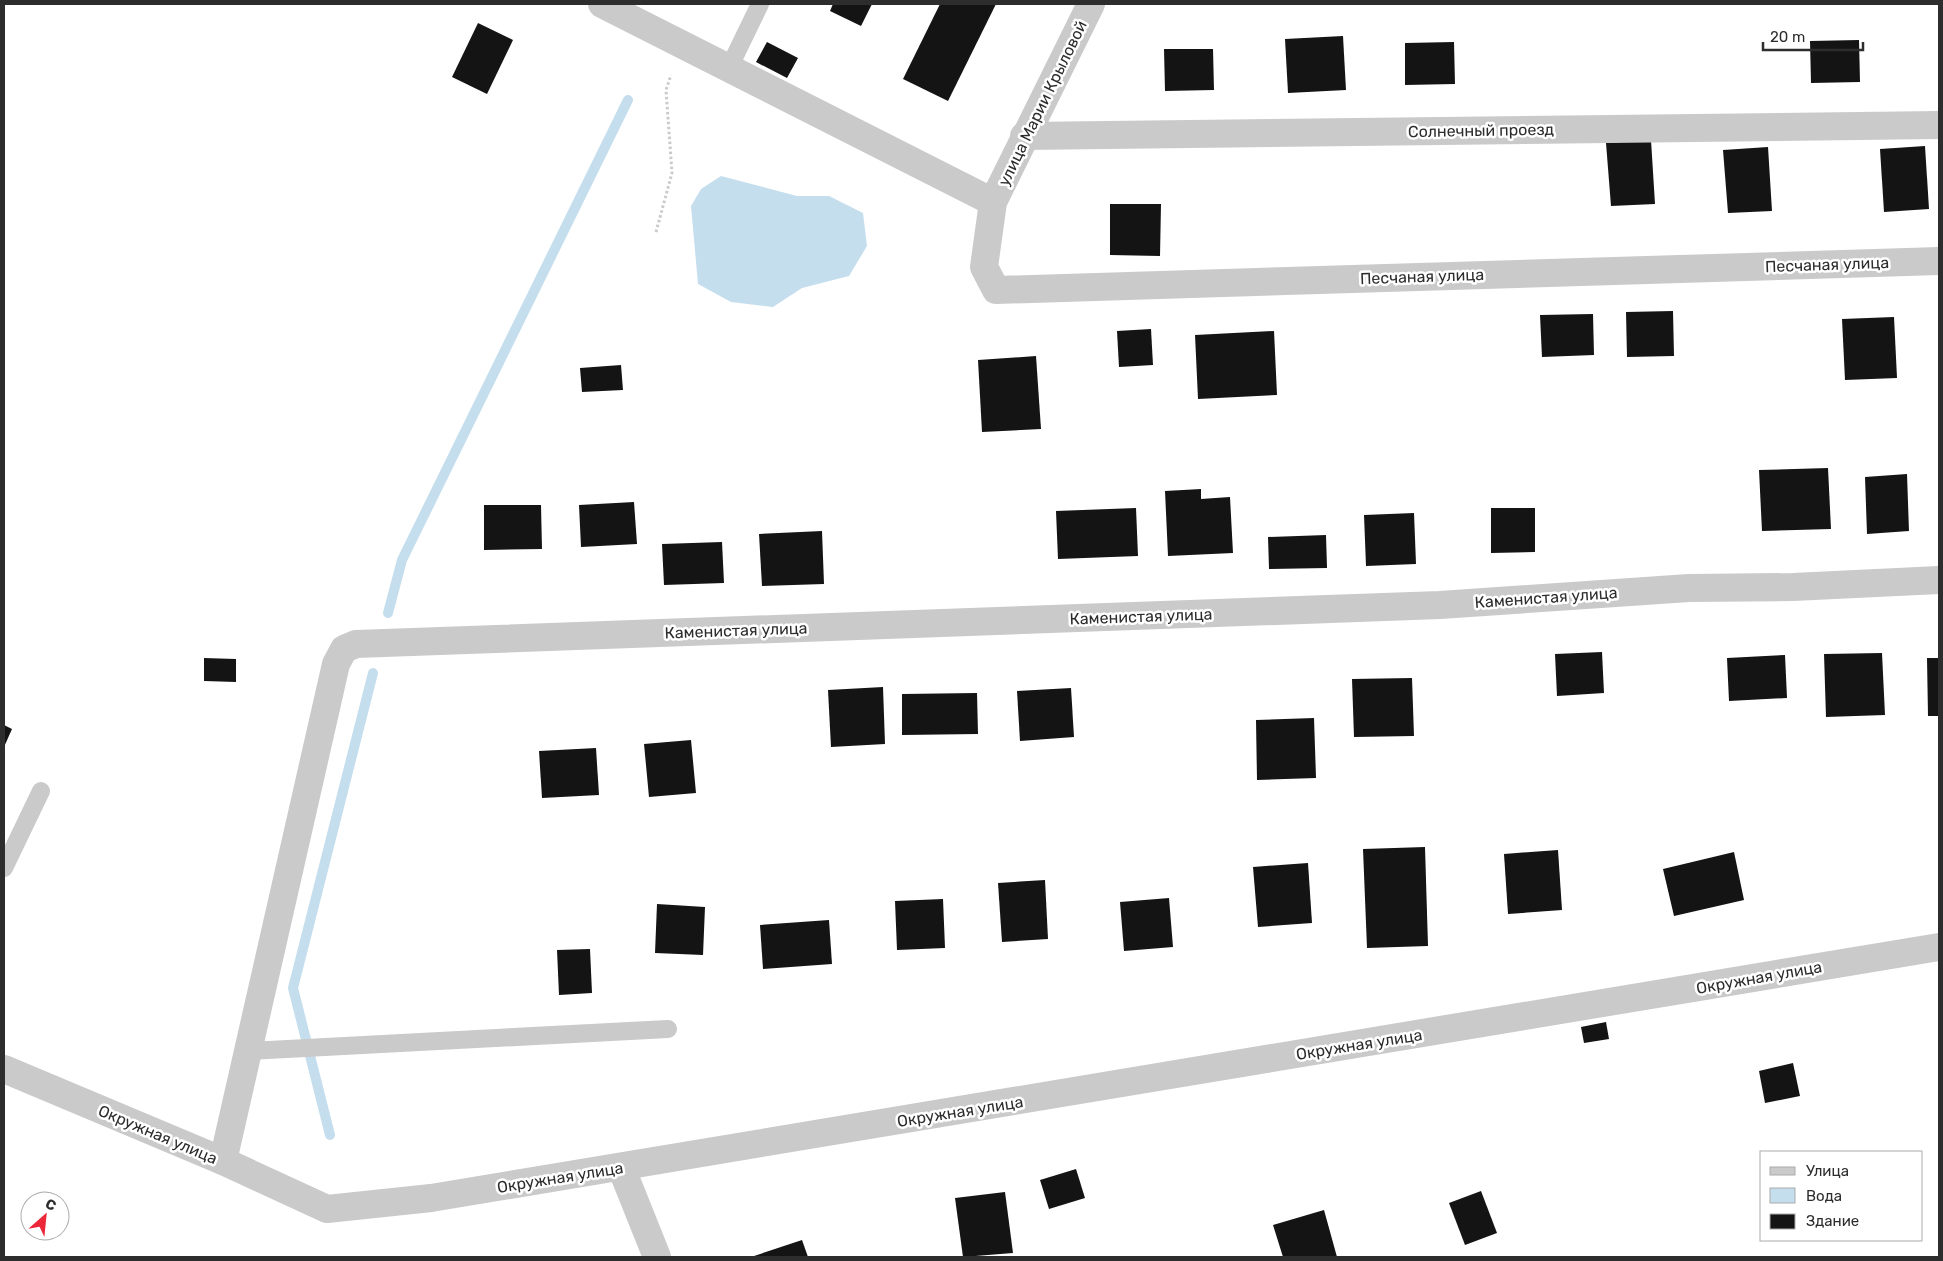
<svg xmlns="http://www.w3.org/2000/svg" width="1943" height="1261" viewBox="0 0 1943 1261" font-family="Rubik,sans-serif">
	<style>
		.water { fill: #c5deed }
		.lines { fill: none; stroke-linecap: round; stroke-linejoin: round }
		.stream { stroke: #c5deed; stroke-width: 10 }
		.building { fill: #141414 }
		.path { stroke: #cacaca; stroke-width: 3; stroke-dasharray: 2.5 2.5; stroke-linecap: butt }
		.lane { stroke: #cacaca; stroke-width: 18 }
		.street { stroke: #cacaca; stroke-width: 28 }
		.labels { text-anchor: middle; stroke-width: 5; stroke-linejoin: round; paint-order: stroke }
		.street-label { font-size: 16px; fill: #2d2d2d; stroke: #fff }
	</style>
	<rect width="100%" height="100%" fill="#fff"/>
	<polygon class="water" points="721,176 797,196 829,196 863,213 867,246 849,276 802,288 773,307 731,302 698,284 691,206 701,189"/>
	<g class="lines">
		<g class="stream">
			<polyline points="388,613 402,560 628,100"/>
			<polyline points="330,1135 293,988 373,673"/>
		</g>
	</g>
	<g class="building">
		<polygon points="833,4 872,4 861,26 830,11"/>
		<polygon points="940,4 996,4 948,101 903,79"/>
		<polygon points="478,23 513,40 487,94 452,77"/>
		<polygon points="1343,36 1346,90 1288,93 1285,39"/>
		<polygon points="1859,40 1860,82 1811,83 1810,41"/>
		<polygon points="767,42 798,58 787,78 756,62"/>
		<polygon points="1454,42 1455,84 1405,85 1405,43"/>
		<polygon points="1164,49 1213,49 1214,90 1165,91"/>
		<polygon points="1651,140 1655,204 1611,206 1606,143"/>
		<polygon points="1925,146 1929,209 1884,212 1880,149"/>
		<polygon points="1768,147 1772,211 1728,213 1723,150"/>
		<polygon points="1110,204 1161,204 1160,256 1110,255"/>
		<polygon points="1673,311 1674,356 1627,357 1626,312"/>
		<polygon points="1593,314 1594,355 1542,357 1540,315"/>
		<polygon points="1894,317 1897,378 1845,380 1842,319"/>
		<polygon points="1151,329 1153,365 1119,367 1117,331"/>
		<polygon points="1274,331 1277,395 1198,399 1195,335"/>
		<polygon points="1036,356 1041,429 982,432 978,360"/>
		<polygon points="621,365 623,390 582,392 580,368"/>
		<polygon points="1828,468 1831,529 1762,531 1759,470"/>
		<polygon points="1907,474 1909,531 1867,534 1865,477"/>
		<polygon points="1201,489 1201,499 1230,497 1233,553 1168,556 1165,491"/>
		<polygon points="634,502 637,544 581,547 579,505"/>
		<polygon points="484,505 541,505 542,549 484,550"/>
		<polygon points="1136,508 1138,556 1058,559 1056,511"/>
		<polygon points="1491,508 1535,508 1535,552 1491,553"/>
		<polygon points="1414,513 1416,564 1366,566 1364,515"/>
		<polygon points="822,531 824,584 762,586 759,534"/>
		<polygon points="1326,535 1327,568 1269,569 1268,537"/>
		<polygon points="722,542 724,583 664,585 662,544"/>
		<polygon points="1602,652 1604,693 1557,696 1555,654"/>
		<polygon points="1882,653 1885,715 1826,717 1824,654"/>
		<polygon points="1785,655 1787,698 1729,701 1727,658"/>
		<polygon points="204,658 236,659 236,682 204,681"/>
		<polygon points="1927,658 1939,658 1939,716 1928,716"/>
		<polygon points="1412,678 1414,736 1354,737 1352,679"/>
		<polygon points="883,687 885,744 831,747 828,690"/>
		<polygon points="1071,688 1074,737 1020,741 1017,691"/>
		<polygon points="977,693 978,734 902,735 902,694"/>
		<polygon points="1314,718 1316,778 1257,780 1256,720"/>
		<polygon points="4,725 12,729 4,747"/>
		<polygon points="691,740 696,793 649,797 644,744"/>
		<polygon points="596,748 599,795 542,798 539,751"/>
		<polygon points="1425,847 1428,946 1367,948 1363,849"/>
		<polygon points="1558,850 1562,910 1508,914 1504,854"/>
		<polygon points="1734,852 1744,900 1674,916 1663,869"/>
		<polygon points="1308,863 1312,923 1258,927 1253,867"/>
		<polygon points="1045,880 1048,939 1002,942 998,883"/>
		<polygon points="1169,898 1173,947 1124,951 1120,902"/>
		<polygon points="943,899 945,948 897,950 895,901"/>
		<polygon points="657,904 705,907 703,955 655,953"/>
		<polygon points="829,920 832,964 763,969 760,925"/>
		<polygon points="590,949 592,993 559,995 557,950"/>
		<polygon points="1606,1022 1609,1039 1584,1043 1581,1027"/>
		<polygon points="1793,1063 1800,1096 1765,1103 1759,1071"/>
		<polygon points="1076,1169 1085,1198 1049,1209 1040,1180"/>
		<polygon points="1481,1191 1497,1233 1465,1245 1449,1203"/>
		<polygon points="1005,1192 1013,1253 963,1257 955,1198"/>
		<polygon points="1324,1210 1337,1257 1283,1257 1273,1225"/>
		<polygon points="802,1240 808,1257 751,1257"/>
	</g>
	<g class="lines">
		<polyline class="path" points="656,232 672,173 666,90 671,75"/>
		<g class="lane">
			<polyline points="729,68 760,4"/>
			<polyline points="4,868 41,791"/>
			<polyline points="248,1051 668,1029"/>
		</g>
		<g class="street">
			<polyline points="602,4 993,202"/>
			<polyline points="1091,4 993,202 984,267 996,290 1939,261"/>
			<polyline points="1024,136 1939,125"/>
			<polyline points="4,1069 223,1161 327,1209 431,1198 1939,947"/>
			<polyline points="223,1161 336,664 344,649 356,644 1440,605 1689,588 1793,587 1939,580"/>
			<polyline points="621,1167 657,1257"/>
		</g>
	</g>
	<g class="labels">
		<g class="street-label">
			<text transform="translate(1042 103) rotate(-64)" y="6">улица Марии Крыловой</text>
			<text transform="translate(1481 130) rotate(-1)" y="6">Солнечный проезд</text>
			<text transform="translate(1827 264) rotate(-2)" y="6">Песчаная улица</text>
			<text transform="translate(1422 276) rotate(-2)" y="6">Песчаная улица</text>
			<text transform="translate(1546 597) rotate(-4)" y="6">Каменистая улица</text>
			<text transform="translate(1141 616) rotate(-2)" y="6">Каменистая улица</text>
			<text transform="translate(736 630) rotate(-2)" y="6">Каменистая улица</text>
			<text transform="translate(1759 977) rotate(-10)" y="6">Окружная улица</text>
			<text transform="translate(1359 1044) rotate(-9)" y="6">Окружная улица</text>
			<text transform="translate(960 1111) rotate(-9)" y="6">Окружная улица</text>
			<text transform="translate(158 1134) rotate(23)" y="6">Окружная улица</text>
			<text transform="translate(560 1177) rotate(-9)" y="6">Окружная улица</text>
		</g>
	</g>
	<rect width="1943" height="1261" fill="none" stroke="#2d2d2d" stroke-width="10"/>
	<rect x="1760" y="1151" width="162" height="90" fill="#ffffff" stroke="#ababab"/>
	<rect x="1770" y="1167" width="25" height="8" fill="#cacaca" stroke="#ababab"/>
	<text x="1806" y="1176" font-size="15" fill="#2d2d2d">Улица</text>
	<rect x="1770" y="1188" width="25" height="15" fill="#c5deed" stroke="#ababab"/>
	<text x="1806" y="1201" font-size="15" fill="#2d2d2d">Вода</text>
	<rect x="1770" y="1214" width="25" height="15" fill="#141414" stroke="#ababab"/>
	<text x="1806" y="1226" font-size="15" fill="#2d2d2d">Здание</text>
	<g transform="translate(45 1216) rotate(27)"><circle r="24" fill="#ffffff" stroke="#ababab"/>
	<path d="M0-4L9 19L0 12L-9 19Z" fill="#ec2739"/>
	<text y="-8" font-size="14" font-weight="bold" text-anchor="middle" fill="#2d2d2d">С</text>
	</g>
	<path d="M1763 42v8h100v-8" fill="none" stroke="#2d2d2d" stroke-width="2.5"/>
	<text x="1770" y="42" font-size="15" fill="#2d2d2d" stroke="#ffffff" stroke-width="4" paint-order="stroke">20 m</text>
</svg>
